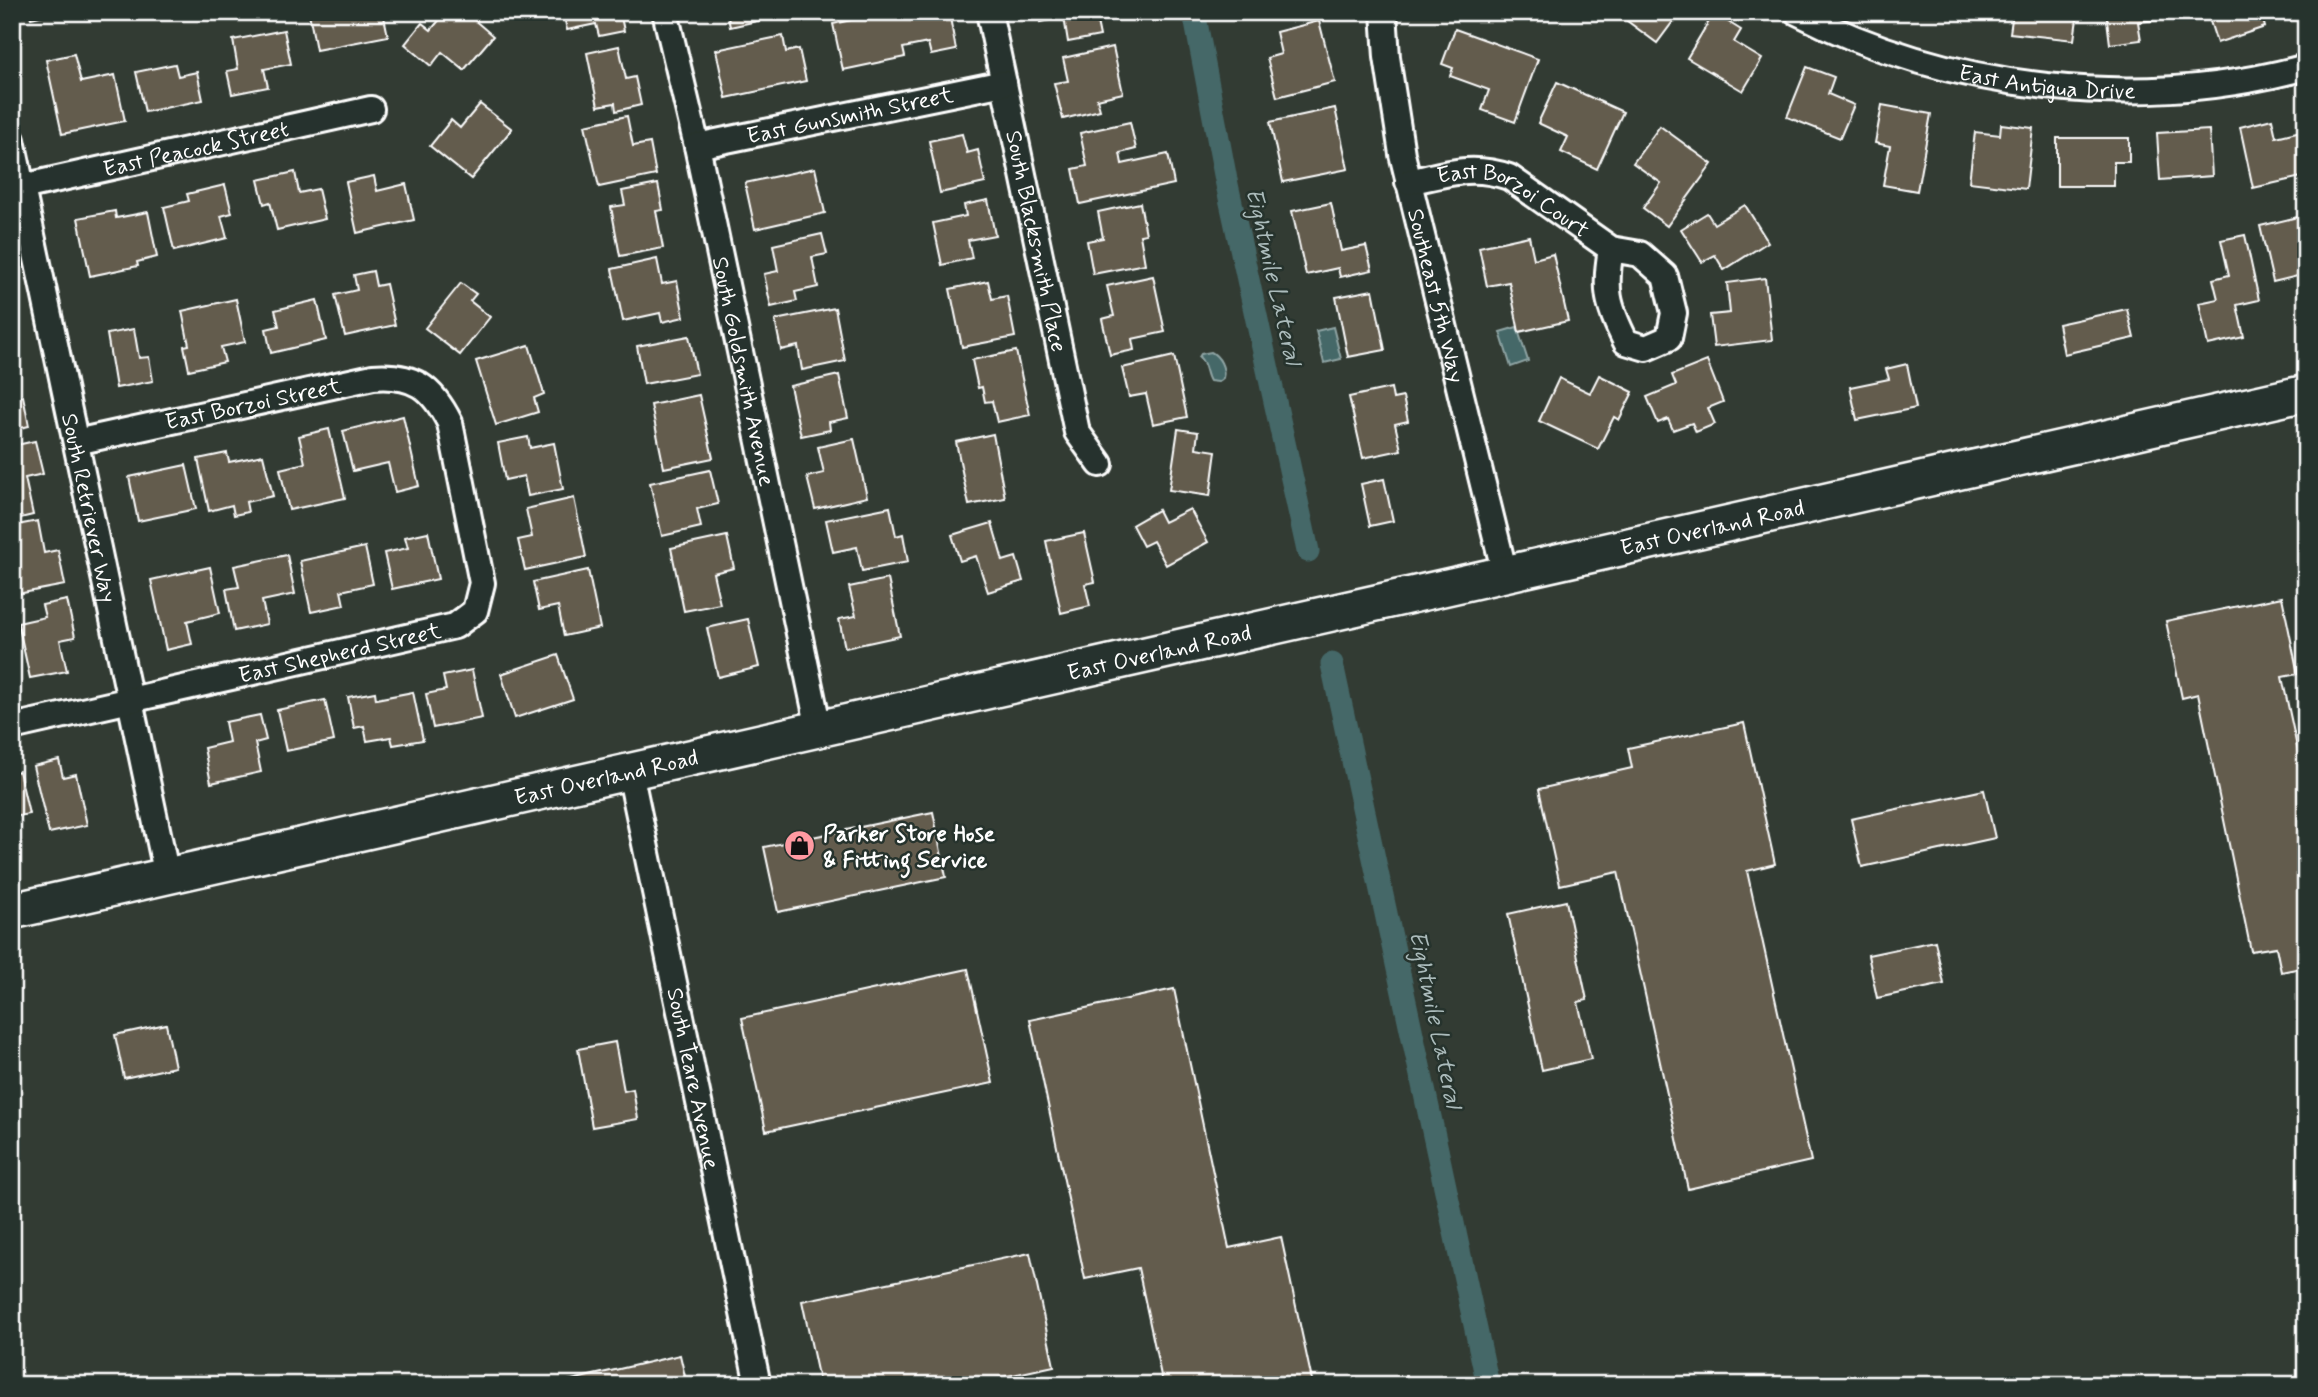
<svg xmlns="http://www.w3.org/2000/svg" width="2318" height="1397" viewBox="0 0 2318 1397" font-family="Mynerve,sans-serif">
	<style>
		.water { fill: #446868; stroke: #8fa4a4; stroke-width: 2 }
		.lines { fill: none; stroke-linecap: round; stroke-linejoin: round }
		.canal { stroke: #446868; stroke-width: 23 }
		.building { fill: #645b4d; stroke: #fff; stroke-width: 2 }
		.minor-casing { stroke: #fff; stroke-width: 30 }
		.secondary-casing { stroke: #fff; stroke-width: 40 }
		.minor { stroke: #26332d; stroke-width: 24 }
		.secondary { stroke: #26332d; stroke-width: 35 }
		.labels { text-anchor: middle; stroke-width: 5; stroke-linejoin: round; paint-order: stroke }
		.street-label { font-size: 23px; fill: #fff; stroke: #26332d }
		.poi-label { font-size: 23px; font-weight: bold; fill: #fff; stroke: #26332d; text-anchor: start }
		.water-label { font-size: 24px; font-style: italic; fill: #abbbbb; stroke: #26332d }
	</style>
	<rect width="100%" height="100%" fill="#323b33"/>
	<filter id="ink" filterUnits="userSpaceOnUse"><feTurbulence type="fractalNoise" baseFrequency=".0143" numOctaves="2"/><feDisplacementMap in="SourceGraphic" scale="14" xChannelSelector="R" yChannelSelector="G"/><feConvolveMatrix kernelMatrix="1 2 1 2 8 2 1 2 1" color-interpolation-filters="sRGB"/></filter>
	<g filter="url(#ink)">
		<g class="water">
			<polygon points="1333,327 1341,359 1324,363 1316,331"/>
			<polygon points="1517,327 1528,361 1511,367 1500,332"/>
			<path d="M1211,352C1219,356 1226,368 1223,378L1218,382L1210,381C1205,373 1207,364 1199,357L1201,354Z"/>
		</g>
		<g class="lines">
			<g class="canal">
				<polyline points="1194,12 1226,180 1308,551"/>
				<polyline points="1332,664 1488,1385"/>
			</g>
		</g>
		<g class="building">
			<polygon points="29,12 57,12 31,18"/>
			<polygon points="383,12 388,36 316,50 309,13"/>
			<polygon points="446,12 465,12 493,36 464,70 442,52 431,66 405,44 422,23 431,30"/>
			<polygon points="563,12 620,12 624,31 599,36 596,24 567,30"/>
			<polygon points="727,12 765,12 766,19 730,27"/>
			<polygon points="887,12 949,12 956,50 931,55 928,43 903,48 905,57 843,70 833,24"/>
			<polygon points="1038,12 1095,12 1100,36 1068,42 1064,17 1040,22"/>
			<polygon points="1596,12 1612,12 1607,20"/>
			<polygon points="1615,12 1680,12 1657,43"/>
			<polygon points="2013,12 2078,12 2074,40 2010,33"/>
			<polygon points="2106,12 2177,12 2177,18 2138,22 2141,40 2110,44"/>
			<polygon points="2207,12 2263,12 2261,13 2265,27 2217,43"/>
			<polygon points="1714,13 1741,30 1734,42 1762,59 1743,91 1687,58"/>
			<polygon points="1319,21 1335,82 1277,97 1267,58 1281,54 1276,32"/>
			<polygon points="1455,29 1538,59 1515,122 1482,110 1489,90 1450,76 1453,68 1442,64"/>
			<polygon points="284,30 291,64 264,69 268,87 232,94 227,71 238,69 233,40"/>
			<polygon points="783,36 786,52 799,49 806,81 726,98 716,50"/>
			<polygon points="619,46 626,79 635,77 641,105 616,111 615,103 598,106 587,53"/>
			<polygon points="1113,47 1123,93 1097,99 1100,110 1063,119 1054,83 1068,81 1063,58"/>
			<polygon points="74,54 81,82 115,75 125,121 62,134 46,60"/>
			<polygon points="175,64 178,76 197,72 203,100 145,112 136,72"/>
			<polygon points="1807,67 1834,77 1828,94 1854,105 1840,138 1787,117"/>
			<polygon points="1557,82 1623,112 1597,169 1561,152 1568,137 1538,123"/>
			<polygon points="480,104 512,129 471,179 430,146 451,120 460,128"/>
			<polygon points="1882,105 1931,114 1917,191 1883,185 1890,146 1875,143"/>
			<polygon points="1335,108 1348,169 1283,182 1270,122"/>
			<polygon points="627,116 633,146 650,143 656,175 599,187 585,125"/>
			<polygon points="2272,119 2276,137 2301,131 2306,154 2306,176 2253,188 2240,127"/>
			<polygon points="1130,122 1136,149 1120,153 1122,164 1168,154 1174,184 1080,204 1073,169 1087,166 1080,133"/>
			<polygon points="2001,124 2033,128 2026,189 1969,182 1975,132 2000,135"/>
			<polygon points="1660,126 1712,164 1667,226 1643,208 1661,183 1633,163"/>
			<polygon points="2209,130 2212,176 2160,180 2157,133"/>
			<polygon points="962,134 967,153 978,150 985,183 940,193 929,141"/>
			<polygon points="2057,138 2129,138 2129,162 2114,162 2114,186 2057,186"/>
			<polygon points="815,168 825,213 755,229 745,183"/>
			<polygon points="295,172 299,193 318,189 325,219 277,230 270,202 264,204 258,180"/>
			<polygon points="374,176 377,191 406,184 414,220 357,233 346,182"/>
			<polygon points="658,184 663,210 656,211 663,248 620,256 611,207 625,205 622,191"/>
			<polygon points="225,185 232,213 221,216 227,238 174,251 164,207 189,201 187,194"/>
			<polygon points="988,200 995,235 968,240 972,258 942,265 933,223 966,216 964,205"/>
			<polygon points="1140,203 1146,234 1140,235 1145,264 1093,274 1087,241 1103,238 1098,212"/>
			<polygon points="1331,203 1341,251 1366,246 1372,270 1340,277 1338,268 1306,275 1292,211"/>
			<polygon points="1745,205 1768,242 1724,270 1715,255 1702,262 1681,229 1707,213 1714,224"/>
			<polygon points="115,211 116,218 148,212 157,257 137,262 138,266 90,276 78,218"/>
			<polygon points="2302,216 2306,232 2306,274 2273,282 2260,226"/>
			<polygon points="822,234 827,254 812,257 818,287 795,292 797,301 771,307 764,274 778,271 773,245"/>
			<polygon points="2245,235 2259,300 2237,305 2244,337 2208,345 2199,303 2218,299 2213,279 2229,275 2221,240"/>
			<polygon points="1529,236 1534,259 1553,254 1568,321 1519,332 1509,282 1487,286 1479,247"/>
			<polygon points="657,259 662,284 677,281 684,317 662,322 660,313 623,321 612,269"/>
			<polygon points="373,271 376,286 386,284 395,325 345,336 335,295 357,290 354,275"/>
			<polygon points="1153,276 1165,332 1132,339 1134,350 1110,355 1102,319 1114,316 1107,286"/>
			<polygon points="1765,278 1772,340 1714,347 1710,315 1730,313 1727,283"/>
			<polygon points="988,281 992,299 1007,296 1015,337 962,347 950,289"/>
			<polygon points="461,283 476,294 470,301 490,317 460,355 425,328"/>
			<polygon points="1373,290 1385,350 1348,357 1336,297"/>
			<polygon points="236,299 245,342 221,347 225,362 189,370 184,346 189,345 182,311"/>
			<polygon points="317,300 326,340 271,353 266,329 279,326 275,310"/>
			<polygon points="835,308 845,361 802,370 798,346 781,350 775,320"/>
			<polygon points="2127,309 2134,338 2064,354 2058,324"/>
			<polygon points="134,329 139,358 149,357 153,381 116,388 107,334"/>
			<polygon points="689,336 697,374 644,384 637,346"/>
			<polygon points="529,345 544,394 534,398 538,412 496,425 476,361"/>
			<polygon points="1016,351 1030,415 997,422 992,401 985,402 982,387 978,388 972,360"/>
			<polygon points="1174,356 1187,417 1153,424 1146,394 1129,397 1122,368"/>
			<polygon points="1707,361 1723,402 1708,408 1715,424 1696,432 1692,423 1673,430 1668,419 1658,423 1647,397 1676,385 1672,375"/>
			<polygon points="1907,364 1916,408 1857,420 1850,387 1889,379 1886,369"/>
			<polygon points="839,375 848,418 829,422 830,430 801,436 790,386"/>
			<polygon points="1599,375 1633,392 1619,420 1614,417 1598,449 1539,421 1559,378 1590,393"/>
			<polygon points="1391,388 1393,399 1403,397 1408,421 1395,424 1401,450 1363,458 1349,397"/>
			<polygon points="699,395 713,458 664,468 651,405"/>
			<polygon points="23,396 29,426 12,430 12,398"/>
			<polygon points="403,416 419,486 395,492 388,463 353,471 343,431"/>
			<polygon points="329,429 345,498 289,510 280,469 305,463 299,436"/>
			<polygon points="1178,429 1198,432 1196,448 1216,451 1210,496 1169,490"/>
			<polygon points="993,434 1005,498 969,505 956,442"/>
			<polygon points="528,437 530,448 554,443 563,489 528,496 524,476 505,480 498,443"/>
			<polygon points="854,439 867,497 815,509 807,477 824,473 818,447"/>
			<polygon points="35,441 43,474 25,478 33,515 12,520 12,446"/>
			<polygon points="227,453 229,462 263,455 273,496 246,502 248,512 234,515 232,505 209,511 198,459"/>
			<polygon points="186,465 196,509 138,521 129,477"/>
			<polygon points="710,470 718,504 697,509 701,527 662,536 650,483"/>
			<polygon points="1384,479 1393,521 1370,526 1361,484"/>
			<polygon points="574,498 586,557 525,570 518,540 532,537 526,509"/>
			<polygon points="890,507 896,536 903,534 908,562 862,571 857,547 833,552 826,520"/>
			<polygon points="1190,509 1208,542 1166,565 1153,541 1143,546 1132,525 1158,510 1164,522"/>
			<polygon points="38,521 44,553 58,550 65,585 12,595 12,526"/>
			<polygon points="992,523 1003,561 1016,557 1023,581 988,592 976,556 960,561 952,535"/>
			<polygon points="428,532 438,579 392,589 384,553 408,548 405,537"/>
			<polygon points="1084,533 1095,582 1085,584 1090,606 1061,613 1046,541"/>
			<polygon points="727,536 734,568 713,573 720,604 684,611 671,548"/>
			<polygon points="365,547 373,584 341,591 344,605 311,612 300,561"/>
			<polygon points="287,555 295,594 262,601 267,624 234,631 226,589 239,587 234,566"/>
			<polygon points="210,567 220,613 187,621 192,644 166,650 151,580"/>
			<polygon points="588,570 600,628 564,636 558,606 539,610 533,582"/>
			<polygon points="888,579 900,636 845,648 839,619 856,616 849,587"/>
			<polygon points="2282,597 2298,674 2282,677 2306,789 2306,967 2281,972 2276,947 2251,951 2198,694 2182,698 2166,621"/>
			<polygon points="67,600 75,637 60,640 67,671 30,678 18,623 45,617 42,605"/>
			<polygon points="748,619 759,667 718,677 707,628"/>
			<polygon points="558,655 573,699 515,718 501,674"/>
			<polygon points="472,670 482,718 433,728 426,694 446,690 443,676"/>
			<polygon points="375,692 376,699 413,692 423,740 393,745 391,737 367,741 364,726 354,728 348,697"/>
			<polygon points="325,700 334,741 286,751 277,710"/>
			<polygon points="260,715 266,740 255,743 261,772 211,783 204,748 229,742 225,722"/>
			<polygon points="1744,723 1775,864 1747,871 1811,1161 1688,1189 1618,872 1560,885 1539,789 1632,768 1628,748"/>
			<polygon points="59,760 63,777 76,774 87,825 49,833 33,766"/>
			<polygon points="19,771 29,814 12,817 12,773"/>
			<polygon points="1984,790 1995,838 1862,867 1851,819"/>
			<polygon points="933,812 946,877 778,912 764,847"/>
			<polygon points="1566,901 1587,1000 1578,1002 1591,1059 1542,1070 1508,914"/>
			<polygon points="1935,941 1944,984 1877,998 1868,955"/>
			<polygon points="968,969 993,1083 766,1131 742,1018"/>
			<polygon points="1174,989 1229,1248 1281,1237 1313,1385 1163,1385 1138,1268 1085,1279 1030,1020"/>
			<polygon points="166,1024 175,1067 124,1078 115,1035"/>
			<polygon points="615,1042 624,1091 633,1089 638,1119 592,1127 578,1049"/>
			<polygon points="1030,1253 1054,1366 967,1385 820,1385 802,1301"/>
			<polygon points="680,1355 687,1385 550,1385"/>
		</g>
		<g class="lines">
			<defs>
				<g id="minor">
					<path id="s1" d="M665,12L697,146L819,729"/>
					<path id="s2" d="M989,12L1077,432L1100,464"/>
					<path id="s3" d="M1384,12L1387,57L1402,154L1505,574"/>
					<path id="s4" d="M1797,12C1951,91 2139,112 2306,67"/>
					<path id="s5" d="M12,140L167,876"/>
					<path id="s6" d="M697,146L1004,83"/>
					<path id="s7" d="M1408,182C1446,174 1471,164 1509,177L1611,249C1604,289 1607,305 1626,342L1646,348L1669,338L1674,313L1665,276L1640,254L1611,249"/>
					<path id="s8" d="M22,187L371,109"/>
					<path id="s9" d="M12,727L455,626L475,611L482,583L450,423C432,387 414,374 373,377L76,442"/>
					<path id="s10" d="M630,772L758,1385"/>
				</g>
				<g id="secondary">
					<path id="s11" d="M12,911L2306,393"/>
				</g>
			</defs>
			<use href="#minor" class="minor-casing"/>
			<use href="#secondary" class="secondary-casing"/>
			<use href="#minor" class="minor"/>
			<use href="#secondary" class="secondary"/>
		</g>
	</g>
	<defs>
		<symbol id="shop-disc" viewBox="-11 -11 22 22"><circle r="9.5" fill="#ff9aa2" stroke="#26332d"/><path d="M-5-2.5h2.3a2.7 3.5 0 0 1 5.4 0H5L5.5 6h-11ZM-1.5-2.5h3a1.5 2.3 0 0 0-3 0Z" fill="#111"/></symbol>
	</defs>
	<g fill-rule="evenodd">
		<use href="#shop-disc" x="782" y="828" width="35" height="35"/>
	</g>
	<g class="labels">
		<g class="street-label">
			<text dy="8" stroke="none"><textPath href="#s4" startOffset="262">East Antigua Drive</textPath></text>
			<text dy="8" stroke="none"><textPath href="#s6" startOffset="156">East Gunsmith Street</textPath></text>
			<text dy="8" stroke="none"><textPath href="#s8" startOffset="178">East Peacock Street</textPath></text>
			<text dy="8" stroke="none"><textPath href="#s7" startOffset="114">East Borzoi Court</textPath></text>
			<text dy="8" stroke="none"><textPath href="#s2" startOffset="234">South Blacksmith Place</textPath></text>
			<text dy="8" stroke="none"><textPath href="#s3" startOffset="289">Southeast 5th Way</textPath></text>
			<text dy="8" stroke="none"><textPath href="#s1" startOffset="368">South Goldsmith Avenue</textPath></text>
			<text transform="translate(253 403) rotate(-12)" y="8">East Borzoi Street</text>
			<text dy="8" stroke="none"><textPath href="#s5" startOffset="376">South Retriever Way</textPath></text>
			<text dy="8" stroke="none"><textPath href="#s11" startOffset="1743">East Overland Road</textPath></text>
			<text dy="8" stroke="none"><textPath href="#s9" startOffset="336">East Shepherd Street</textPath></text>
			<text dy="8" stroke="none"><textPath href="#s11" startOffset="1176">East Overland Road</textPath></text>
			<text dy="8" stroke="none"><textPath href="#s11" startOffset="609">East Overland Road</textPath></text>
			<text dy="8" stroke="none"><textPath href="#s10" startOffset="313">South Teare Avenue</textPath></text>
		</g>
		<g class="poi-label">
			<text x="823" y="841">Parker Store Hose<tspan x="823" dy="26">&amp; Fitting Service</tspan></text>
		</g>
		<g class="water-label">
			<text transform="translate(1274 276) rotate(77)" y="8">Eightmile Lateral</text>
			<text transform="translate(1436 1019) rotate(78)" y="8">Eightmile Lateral</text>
		</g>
	</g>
	<rect width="2318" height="1397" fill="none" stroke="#26332d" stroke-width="42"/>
	<rect x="21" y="21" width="2276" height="1355" fill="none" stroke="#fff" stroke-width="2.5" filter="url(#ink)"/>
</svg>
